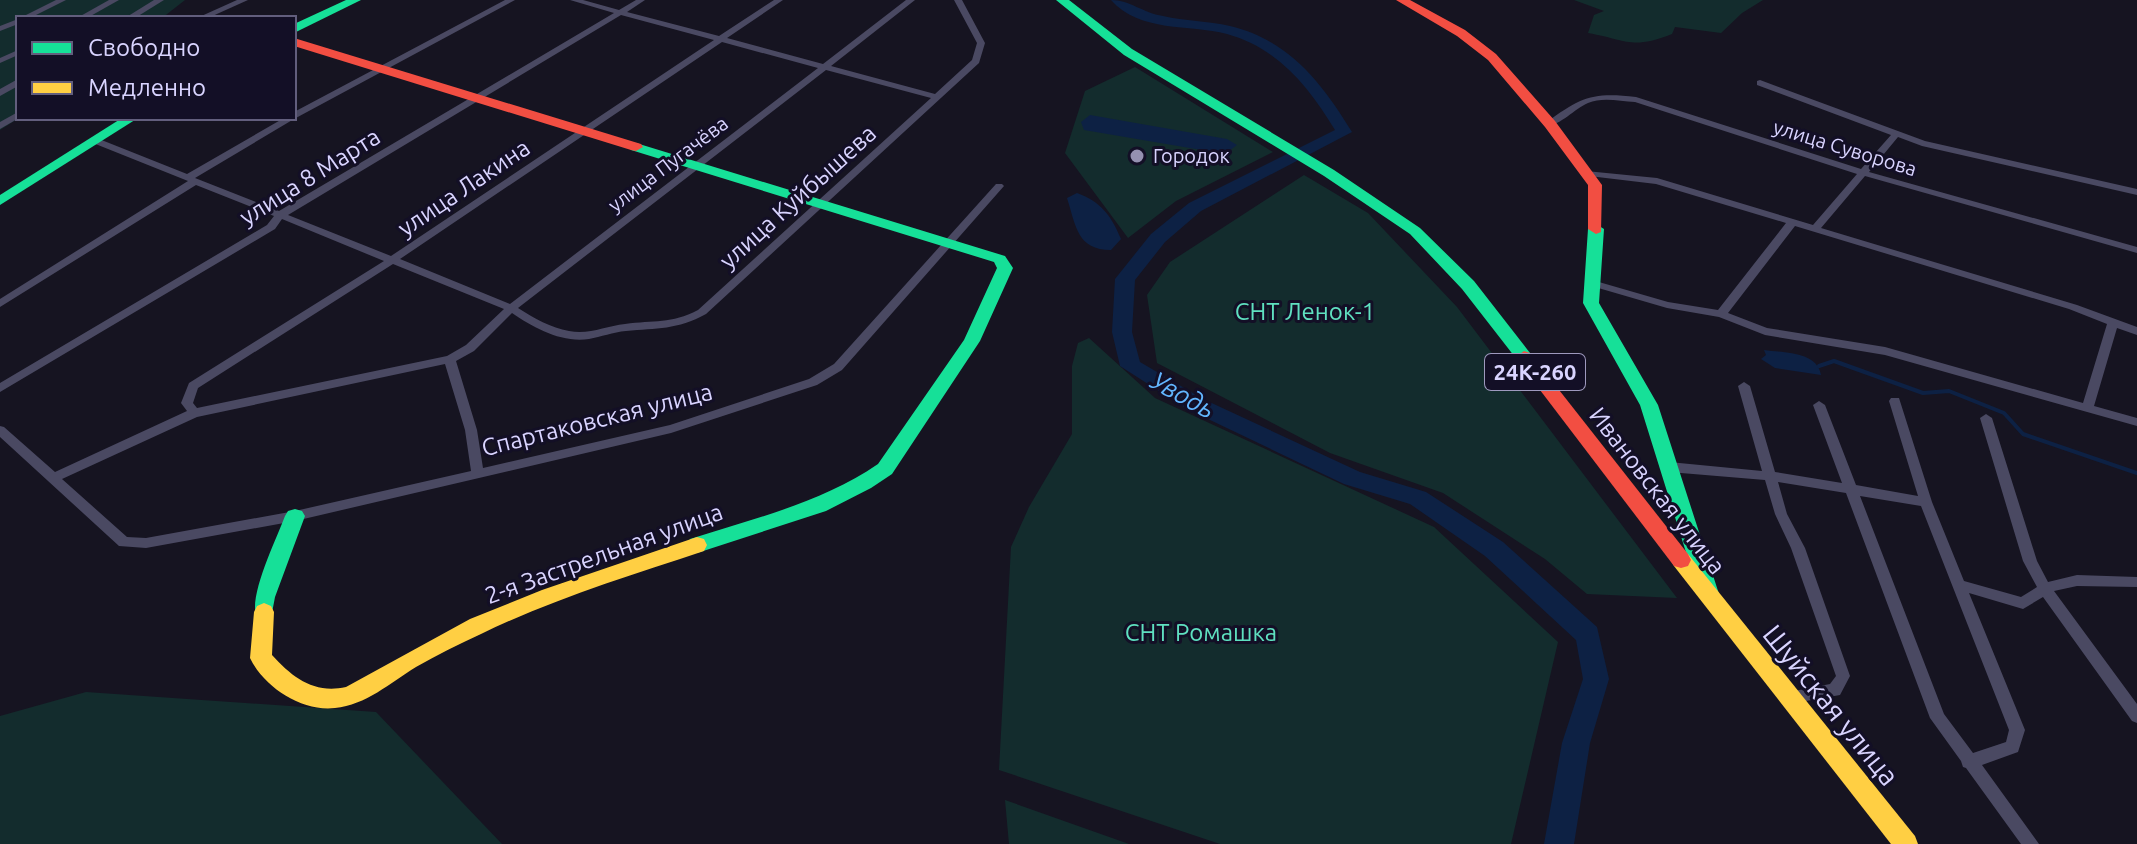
<svg xmlns="http://www.w3.org/2000/svg" width="2137" height="844" viewBox="0 0 2137 844" font-family="Ubuntu,sans-serif">
	<style>
		.green { fill: #132c2d }
		.water { fill: #0d2144 }
		.lines { fill: none; stroke-linecap: round; stroke-linejoin: round }
		.stream { stroke: #0d2144; stroke-width: 4 }
		.river { fill: #0d2144; fill-rule: evenodd }
		.street { fill: #4a4962; fill-rule: evenodd }
		.fast { fill: #16e098; fill-rule: evenodd }
		.slow { fill: #ffcf43; fill-rule: evenodd }
		.jam { fill: #f24e42; fill-rule: evenodd }
		.poi-dot { fill: #9591b1; stroke: #130f26; stroke-width: 3 }
		.labels { text-anchor: middle; stroke-width: 6; stroke-linejoin: round; paint-order: stroke }
		.far-street-label { font-size: 20px; fill: #d9d4ff; stroke: #130f26 }
		.far-poi-label { font-size: 20px; fill: #d9d4ff; stroke: #130f26; text-anchor: start }
		.shield { fill: #130f26; stroke: #9e99be; stroke-width: 2 }
		.shield-label { font-size: 22px; font-weight: bold; fill: #d9d4ff }
		.street-label { font-size: 24px; fill: #d9d4ff; stroke: #130f26 }
		.park-label { font-size: 24px; fill: #5fe0c0; stroke: #130f26 }
		.water-label { font-size: 26px; font-style: italic; fill: #62b6ff; stroke: #130f26 }
		.near-street-label { font-size: 28px; fill: #d9d4ff; stroke: #130f26 }
	</style>
	<rect width="100%" height="100%" fill="#161421"/>
	<g class="green">
		<polygon points="0,0 185,0 162,18 18,18 19,118 0,130"/>
		<path d="M1574,0H1763L1742,13L1721,33L1675,27L1672,34C1631,50 1628,40 1588,33L1594,15L1604,11Z"/>
		<polygon points="1135,67 1273,152 1176,201 1128,238 1065,153 1085,91"/>
		<polygon points="1304,175 1368,213 1457,307 1677,598 1587,594 1545,559 1443,493 1330,453 1157,363 1147,295 1170,262"/>
		<polygon points="1089,338 1155,398 1434,527 1558,642 1511,844 1220,844 999,770 1011,547 1029,507 1072,434 1072,366 1078,343"/>
		<polygon points="86,692 376,712 502,844 0,844 0,716"/>
		<polygon points="1005,800 1129,844 1009,844"/>
	</g>
	<g class="water">
		<polygon points="1090,115 1227,139 1237,145 1225,154 1084,130 1081,122"/>
		<path d="M1077,193C1101,202 1111,215 1121,239L1111,250C1077,250 1076,226 1067,198Z"/>
		<path d="M1764,350C1783,353 1817,351 1821,375L1775,368L1761,359L1766,355Z"/>
	</g>
	<g class="lines">
		<polyline class="stream" points="1819,366 1834,361 1923,393 1949,391 2004,413 2023,434 2137,473"/>
		<path class="river" d="M1111,0C1130,0 1143,13 1163,16C1185,21 1208,21 1230,26C1289,40 1322,83 1352,132L1201,211L1165,242L1135,280L1132,332L1140,362L1203,399L1360,472L1426,492L1503,542L1597,627L1609,679L1590,743L1574,844H1544L1562,743L1583,679L1576,640L1485,556L1410,504L1344,484L1187,409L1120,366L1112,332L1115,279L1151,234L1189,203L1335,130C1309,87 1278,48 1227,34C1189,24 1140,33 1111,0Z"/>
		<g class="street">
			<polygon points="56,0 66,0 30,18 20,18"/>
			<polygon points="109,0 119,0 87,18 77,18"/>
			<polygon points="154,0 164,0 135,18 125,18"/>
			<polygon points="237,0 248,0 208,18 197,18"/>
			<path d="M505,0H515L294,119L195,178L279,211L614,13L570,0H583L619,10L636,0H645L627,12L719,36L774,0H783L727,38L823,64L906,0H915L831,66L935,94L972,60L977,43L954,0H962L985,43L979,63L706,314C677,330 657,328 626,331C613,332 601,337 589,339C561,343 534,328 512,313L474,351L456,361L477,430L483,468L670,425L809,379L834,364L996,184H1002L1004,186L842,370L817,385L671,433L295,521L146,548L119,546L0,437V426L4,427L55,472L187,411L181,403L189,383L384,261L282,219L275,229L0,392V383L267,225L274,216L196,185L0,307V299L188,181L93,143V139H99L187,174L284,118H294V112ZM621,15L714,40L391,256L288,215ZM722,42L818,68L510,304L400,259ZM826,70L931,98L698,310C671,324 654,320 625,324C606,326 589,335 569,331C551,328 534,318 518,308ZM393,264L504,309L466,345L447,356L197,408L193,403L198,388ZM445,364L465,430L471,471L295,511L146,538L127,537L62,479L197,417Z"/>
			<polygon points="18,19 18,24 0,31 0,26"/>
			<polygon points="18,50 18,55 0,63 0,58"/>
			<polygon points="18,79 18,86 0,96 0,89"/>
			<path d="M1760,80L1925,141L2137,189V195L1922,146L1898,137L1869,172L2137,247V253L1865,176L1821,228L2077,305L2137,327V335L2117,328L2094,406L2137,418V426L1885,355L1765,335L1719,317L1667,308L1588,285L1587,283L1588,281L1592,280L1668,302L1718,310L1786,223L1656,184L1589,176L1584,173L1586,171L1657,178L1813,225L1857,174L1635,102C1619,101 1602,97 1588,103C1574,109 1561,125 1547,126V122C1581,97 1593,92 1636,97L1861,169L1891,135L1757,85V81ZM1795,226L2069,309L2107,324L2083,403L1885,347L1767,328L1728,313Z"/>
			<polygon points="18,112 19,118 0,129 0,122"/>
			<path d="M1744,382L1750,386L1775,472L1842,483L1813,405L1819,401L1825,405L1856,485L1918,496L1889,401L1891,398H1899L1932,502L1964,581L2021,597L2037,587L2023,561L1980,418L1986,414L1992,418L2037,561L2048,582L2077,575L2137,577V587L2077,586L2054,591L2137,704V723L2132,721L2043,597L2023,609L1969,593L2025,730L2018,752L1982,765L2039,844H2021L1966,768L1963,767L1961,761L1930,718L1846,493L1778,482L1787,514L1805,548L1850,676L1840,695L1789,704L1784,703L1782,698L1784,693L1830,684L1836,676L1791,548L1775,514L1765,480L1669,472L1665,470L1663,467L1665,464L1669,462L1762,471L1738,386ZM1860,496L1921,506L2009,730L2006,742L1973,753L1944,714Z"/>
		</g>
		<g class="fast">
			<polygon points="346,0 361,0 294,33 294,24"/>
			<polygon points="1056,0 1069,0 1132,49 1334,170 1420,228 1474,281 1530,353 1532,357 1530,361 1518,361 1462,289 1410,234 1324,176 1124,55"/>
			<polygon points="122,118 138,118 0,205 0,195"/>
			<path d="M636,143L1005,256L1013,268L980,341L892,474L871,488L826,511L697,553L690,551L687,545L690,539C755,518 821,503 878,464L964,340L997,268L994,262L631,150L629,147Z"/>
			<polygon points="1596,224 1604,229 1599,303 1658,405 1719,594 1716,600 1709,602 1702,600 1699,594 1640,405 1583,303 1588,229"/>
			<path d="M295,509L302,511L305,516L275,597L271,618L264,621L257,618C247,598 277,538 285,516L288,511Z"/>
		</g>
		<g class="slow">
			<path d="M697,537L704,539L707,545L704,551C629,576 553,599 481,634C459,644 437,655 416,667C390,683 366,705 335,708C302,712 264,687 250,658L254,612L257,606L264,603L271,606L274,612L272,655C293,678 314,694 346,687L470,619L542,590Z"/>
			<polygon points="1681,552 1688,554 1915,836 1918,844 1891,844 1674,566 1671,560 1674,554"/>
		</g>
		<g class="jam">
			<polygon points="1396,0 1410,0 1465,30 1496,54 1555,121 1602,185 1601,232 1596,234 1588,229 1588,185 1545,127 1488,60 1457,36"/>
			<polygon points="294,38 641,144 643,147 636,151 631,150 294,46"/>
			<polygon points="1524,351 1530,353 1688,554 1691,560 1688,566 1681,568 1674,566 1518,361 1516,357"/>
		</g>
	</g>
	<circle class="poi-dot" cx="1137" cy="156" r="8"/>
	<g class="labels">
		<g class="far-street-label">
			<text transform="translate(1845 148) rotate(17)" y="7">улица Суворова</text>
			<text transform="translate(668 164) rotate(-37)" y="7">улица Пугачёва</text>
		</g>
		<g class="far-poi-label">
			<text x="1153" y="163">Городок</text>
		</g>
		<rect class="shield" x="1485" y="354" width="100" height="36" rx="6"/>
		<g class="shield-label">
			<text x="1535" y="380">24К-260</text>
		</g>
		<g class="street-label">
			<text transform="translate(310 177) rotate(-32)" y="8">улица 8 Марта</text>
			<text transform="translate(464 188) rotate(-34)" y="8">улица Лакина</text>
			<text transform="translate(798 197) rotate(-42)" y="8">улица Куйбышева</text>
			<text transform="translate(597 420) rotate(-14)" y="8">Спартаковская улица</text>
			<text transform="translate(1657 491) rotate(52)" y="8">Ивановская улица</text>
			<text transform="translate(604 554) rotate(-20)" y="8">2-я Застрельная улица</text>
		</g>
		<g class="park-label">
			<text x="1305" y="320">СНТ Ленок-1</text>
			<text x="1201" y="641">СНТ Ромашка</text>
		</g>
		<g class="water-label">
			<text transform="translate(1183 395) rotate(29)" y="9">Уводь</text>
		</g>
		<g class="near-street-label">
			<text transform="translate(1831 705) rotate(51)" y="10">Шуйская улица</text>
		</g>
	</g>
	<rect x="16" y="16" width="280" height="104" fill="#130f26" stroke="#625e7d" stroke-width="2"/>
	<rect x="32" y="42" width="40" height="12" fill="#16e098" stroke="#625e7d" stroke-width="2"/>
	<text x="88" y="56" font-size="24" fill="#d9d4ff">Свободно</text>
	<rect x="32" y="82" width="40" height="12" fill="#ffcf43" stroke="#625e7d" stroke-width="2"/>
	<text x="88" y="96" font-size="24" fill="#d9d4ff">Медленно</text>
</svg>
